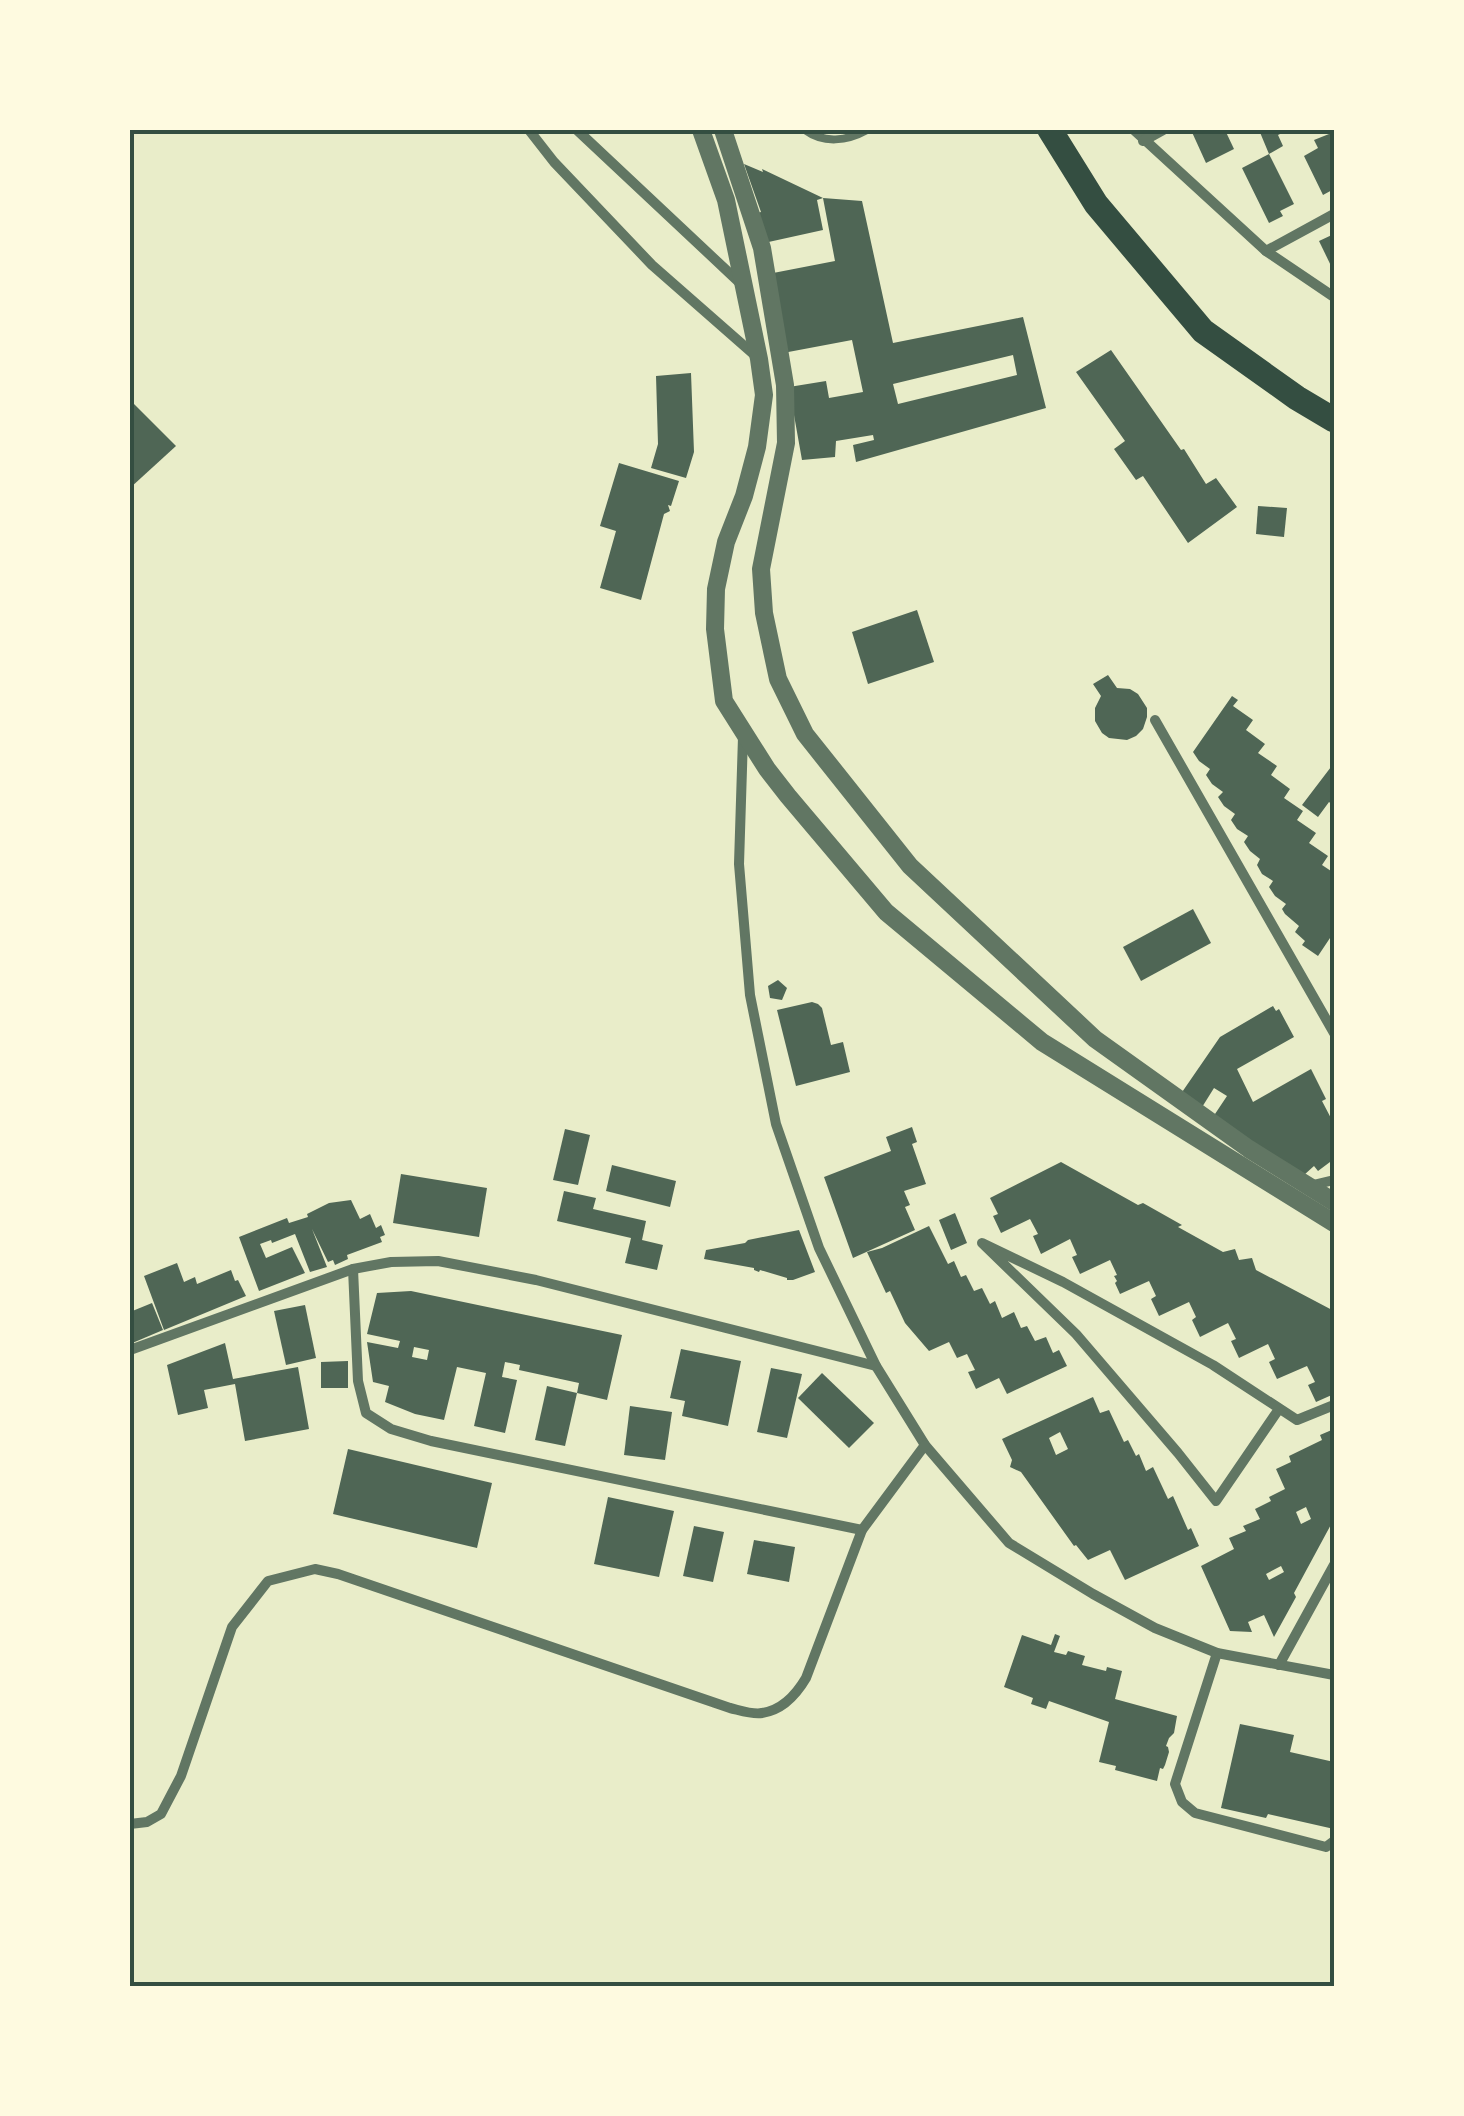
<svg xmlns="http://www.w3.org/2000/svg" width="1464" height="2116" viewBox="0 0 1464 2116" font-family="Commissioner,sans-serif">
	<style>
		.building { fill: #4f6655; fill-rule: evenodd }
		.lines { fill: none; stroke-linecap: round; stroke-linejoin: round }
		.service { stroke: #617663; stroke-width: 8 }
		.minor { stroke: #617663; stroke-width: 10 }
		.tertiary { stroke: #617663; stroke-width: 18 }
		.primary { stroke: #344e41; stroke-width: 25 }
		.neatline { fill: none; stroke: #344e41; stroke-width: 4 }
	</style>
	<rect width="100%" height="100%" fill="#e9edc9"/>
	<g class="building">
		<polygon points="1191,130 1225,130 1234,149 1206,163"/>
		<polygon points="1259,130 1288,130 1278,135 1283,146 1269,154"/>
		<polygon points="1334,132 1334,189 1323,195 1304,156 1318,148 1314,140"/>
		<polygon points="1269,154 1294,204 1280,211 1283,216 1269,223 1242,168"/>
		<polygon points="744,164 763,172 762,169 823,198 817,200 823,230 764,243 757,213 761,212"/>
		<path d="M823,198L862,201L893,343L1023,317L1046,408L856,462L853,445L874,440L873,435L836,441L835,457L802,460L789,387L826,381L829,398L863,392L852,340L783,353L768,274L835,261ZM1013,355L1017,375L898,404L893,384Z"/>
		<polygon points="1334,234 1334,272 1319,241"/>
		<polygon points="1111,350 1181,450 1184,449 1206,484 1216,478 1237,507 1188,543 1143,476 1136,480 1114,449 1125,441 1076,372"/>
		<polygon points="691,373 694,452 686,478 651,468 658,444 656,376"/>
		<polygon points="130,400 176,446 130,488"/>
		<polygon points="619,463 679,481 671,506 668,505 670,511 664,514 641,600 600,588 616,531 600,526"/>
		<polygon points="1258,506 1287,508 1284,537 1256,534"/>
		<polygon points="917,610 934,662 868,684 852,632"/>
		<polygon points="1108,675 1117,688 1130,689 1138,694 1147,708 1147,717 1143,729 1136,736 1127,740 1109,738 1102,733 1095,721 1095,708 1101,696 1093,684"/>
		<polygon points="1232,696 1238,700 1233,706 1253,720 1246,730 1265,744 1258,753 1277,766 1271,775 1290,789 1284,798 1303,811 1297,820 1316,833 1309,843 1328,856 1322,865 1334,873 1334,932 1318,956 1302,945 1305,941 1295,932 1299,926 1285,914 1282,909 1286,904 1275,896 1269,887 1273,881 1262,874 1257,865 1260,859 1250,851 1244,842 1248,836 1237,829 1231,820 1235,814 1224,806 1218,797 1223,792 1212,784 1206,775 1210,769 1199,761 1193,752"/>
		<polygon points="1334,763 1334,806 1329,802 1318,817 1302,805"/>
		<polygon points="1193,909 1211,943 1141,981 1123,947"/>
		<polygon points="778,980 787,988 782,1000 770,998 768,986"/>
		<polygon points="812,1002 818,1004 822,1008 831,1045 843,1042 850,1072 796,1086 777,1010"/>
		<polygon points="1273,1006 1276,1011 1279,1009 1294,1037 1237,1069 1253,1102 1311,1069 1326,1099 1322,1101 1334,1124 1334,1147 1332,1153 1334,1159 1318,1171 1314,1166 1304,1175 1211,1120 1227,1096 1214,1088 1199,1112 1178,1098 1220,1037"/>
		<polygon points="912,1127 917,1142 912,1144 926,1184 904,1191 910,1205 905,1207 915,1230 853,1258 824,1177 891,1151 886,1137"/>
		<polygon points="565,1129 590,1135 578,1185 553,1180"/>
		<polygon points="1061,1162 1138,1205 1143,1203 1182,1225 1178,1227 1223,1252 1235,1249 1239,1260 1252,1258 1256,1270 1334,1311 1334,1394 1316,1402 1308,1385 1315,1382 1307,1366 1277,1379 1269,1362 1275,1359 1268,1344 1239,1358 1231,1341 1236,1339 1228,1323 1200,1337 1192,1320 1196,1317 1189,1302 1159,1316 1151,1299 1156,1296 1149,1281 1120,1294 1115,1283 1117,1281 1114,1276 1117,1275 1110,1260 1080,1274 1072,1257 1077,1255 1070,1239 1041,1254 1033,1236 1038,1234 1030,1219 1001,1233 993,1216 998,1214 990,1198"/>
		<polygon points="612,1165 676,1181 670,1207 606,1191"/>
		<polygon points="401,1174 487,1188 479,1237 393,1223"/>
		<polygon points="564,1191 596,1198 593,1209 646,1221 642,1240 663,1245 657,1270 625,1263 631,1238 557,1221"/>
		<polygon points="351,1200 360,1219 370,1214 376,1228 381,1225 385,1235 380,1237 382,1242 347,1255 348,1259 335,1265 333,1260 328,1262 312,1229 327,1267 310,1272 295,1234 272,1243 271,1240 260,1244 266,1258 292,1247 305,1273 259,1291 239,1237 287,1218 289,1223 308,1217 307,1214 329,1203"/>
		<polygon points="955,1213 967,1243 951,1250 939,1220"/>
		<polygon points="929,1226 948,1264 954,1261 961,1277 966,1275 974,1291 982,1288 990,1304 995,1301 1002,1318 1014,1312 1021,1328 1027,1326 1035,1341 1046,1337 1053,1353 1059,1350 1067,1366 1007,1394 999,1378 976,1389 968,1372 975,1370 967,1354 957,1358 949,1342 929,1351 905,1323 890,1291 886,1293 867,1252 882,1248"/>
		<polygon points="799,1230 815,1272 793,1280 787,1280 787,1278 760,1270 759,1272 754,1270 754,1268 704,1259 706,1250 745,1243 748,1240"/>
		<polygon points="177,1263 184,1282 195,1277 197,1284 231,1270 235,1281 238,1280 246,1296 164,1330 144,1276"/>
		<path d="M411,1291L622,1335L607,1400L577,1393L579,1383L519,1370L520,1365L505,1362L502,1377L517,1380L505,1433L474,1426L486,1373L457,1367L444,1420L415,1414L385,1402L389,1386L373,1382L367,1342L398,1348L400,1341L367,1334L377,1293ZM414,1347L429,1350L427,1360L412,1357Z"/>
		<polygon points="152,1303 163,1330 130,1344 130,1312"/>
		<polygon points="305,1305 316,1358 286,1365 274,1311"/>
		<polygon points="225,1343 233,1379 298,1367 309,1429 245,1441 235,1384 204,1390 208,1408 178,1415 167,1365"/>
		<polygon points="681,1349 741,1361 728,1426 682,1416 685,1401 670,1398"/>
		<polygon points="348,1361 348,1388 321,1388 321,1362"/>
		<polygon points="771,1368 802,1374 787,1438 757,1432"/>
		<polygon points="822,1373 874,1423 849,1448 798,1398"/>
		<polygon points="547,1386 577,1393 565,1446 535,1440"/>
		<path d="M1093,1397L1100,1413L1109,1410L1124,1442L1128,1440L1136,1456L1139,1454L1146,1471L1153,1467L1168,1499L1173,1496L1188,1530L1191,1528L1199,1546L1125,1580L1110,1550L1088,1560L1076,1545L1074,1546L1021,1472L1010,1467L1012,1460L1002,1439ZM1060,1432L1068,1449L1056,1455L1049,1438Z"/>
		<polygon points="630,1406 672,1412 665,1460 624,1455"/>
		<path d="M1334,1429V1519L1294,1593L1296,1597L1274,1637L1264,1615L1248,1622L1252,1632L1230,1631L1201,1566L1234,1549L1229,1538L1246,1531L1243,1526L1260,1519L1255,1509L1271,1501L1269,1497L1285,1489L1276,1469L1291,1462L1289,1456L1322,1440L1320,1435ZM1306,1507L1311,1519L1301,1524L1296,1512ZM1281,1566L1284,1572L1269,1580L1266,1574Z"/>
		<polygon points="348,1449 492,1483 477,1548 333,1514"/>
		<polygon points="608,1497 674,1511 659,1577 594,1564"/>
		<polygon points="694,1526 724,1532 713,1582 683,1576"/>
		<polygon points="754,1540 795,1547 789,1582 747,1574"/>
		<polygon points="1055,1634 1060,1636 1054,1652 1066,1655 1068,1651 1085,1656 1082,1665 1106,1671 1107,1667 1122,1671 1115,1699 1177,1716 1174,1733 1169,1738 1166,1746 1168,1747 1169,1752 1165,1765 1163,1769 1160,1768 1157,1781 1115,1770 1116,1766 1099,1762 1109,1722 1049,1701 1046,1709 1031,1704 1033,1698 1004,1687 1022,1635 1051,1645"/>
		<polygon points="1240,1724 1294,1735 1290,1752 1334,1762 1334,1829 1268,1814 1266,1818 1221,1808"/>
	</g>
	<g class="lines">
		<path class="service" d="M805,130C824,144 847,141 867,130"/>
		<g class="minor">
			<polyline points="529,130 554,162 652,265 758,358"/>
			<polyline points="577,130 740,283"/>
			<polyline points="1134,130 1266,251 1334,297"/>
			<polyline points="1143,141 1163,130"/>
			<polyline points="1266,251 1334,214"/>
			<polyline points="1155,720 1334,1033"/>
			<polyline points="743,737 739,864 750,995 776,1124 819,1248 876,1366 925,1445 1009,1543 1093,1594 1155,1628 1217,1653 1334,1675"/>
			<polyline points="1309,1186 1334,1180"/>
			<polyline points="353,1269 358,1381 366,1413 391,1429 431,1441 862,1530"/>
			<polyline points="130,1350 353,1269 391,1262 438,1261 536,1280 876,1366"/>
			<polyline points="1279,1409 1216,1501 1178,1453 1076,1334 982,1243 1063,1282 1213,1365 1297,1420 1334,1405"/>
			<polyline points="1217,1653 1175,1784 1182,1802 1195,1813 1326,1847 1334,1841"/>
			<polyline points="1279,1665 1334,1565"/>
			<path d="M130,1824L147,1822L161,1814L181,1776L232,1627L268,1581L315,1569L338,1574L730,1708C739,1710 753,1715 762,1713C783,1710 796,1695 806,1678L862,1530L925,1445"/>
		</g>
		<g class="tertiary">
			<polyline points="701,130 726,200 759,359 764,395 757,447 744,496 726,542 716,589 715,629 724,701 767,769 788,796 886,912 1042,1042 1334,1223"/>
			<polyline points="723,130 762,248 785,385 786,443 761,569 764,613 778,679 805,734 910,866 1095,1039 1249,1149 1334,1202"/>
		</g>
		<polyline class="primary" points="1050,130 1096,204 1203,331 1297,398 1334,420"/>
	</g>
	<rect width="1464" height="2116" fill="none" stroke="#fefae0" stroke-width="265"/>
	<rect x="132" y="132" width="1200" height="1852" class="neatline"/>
</svg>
